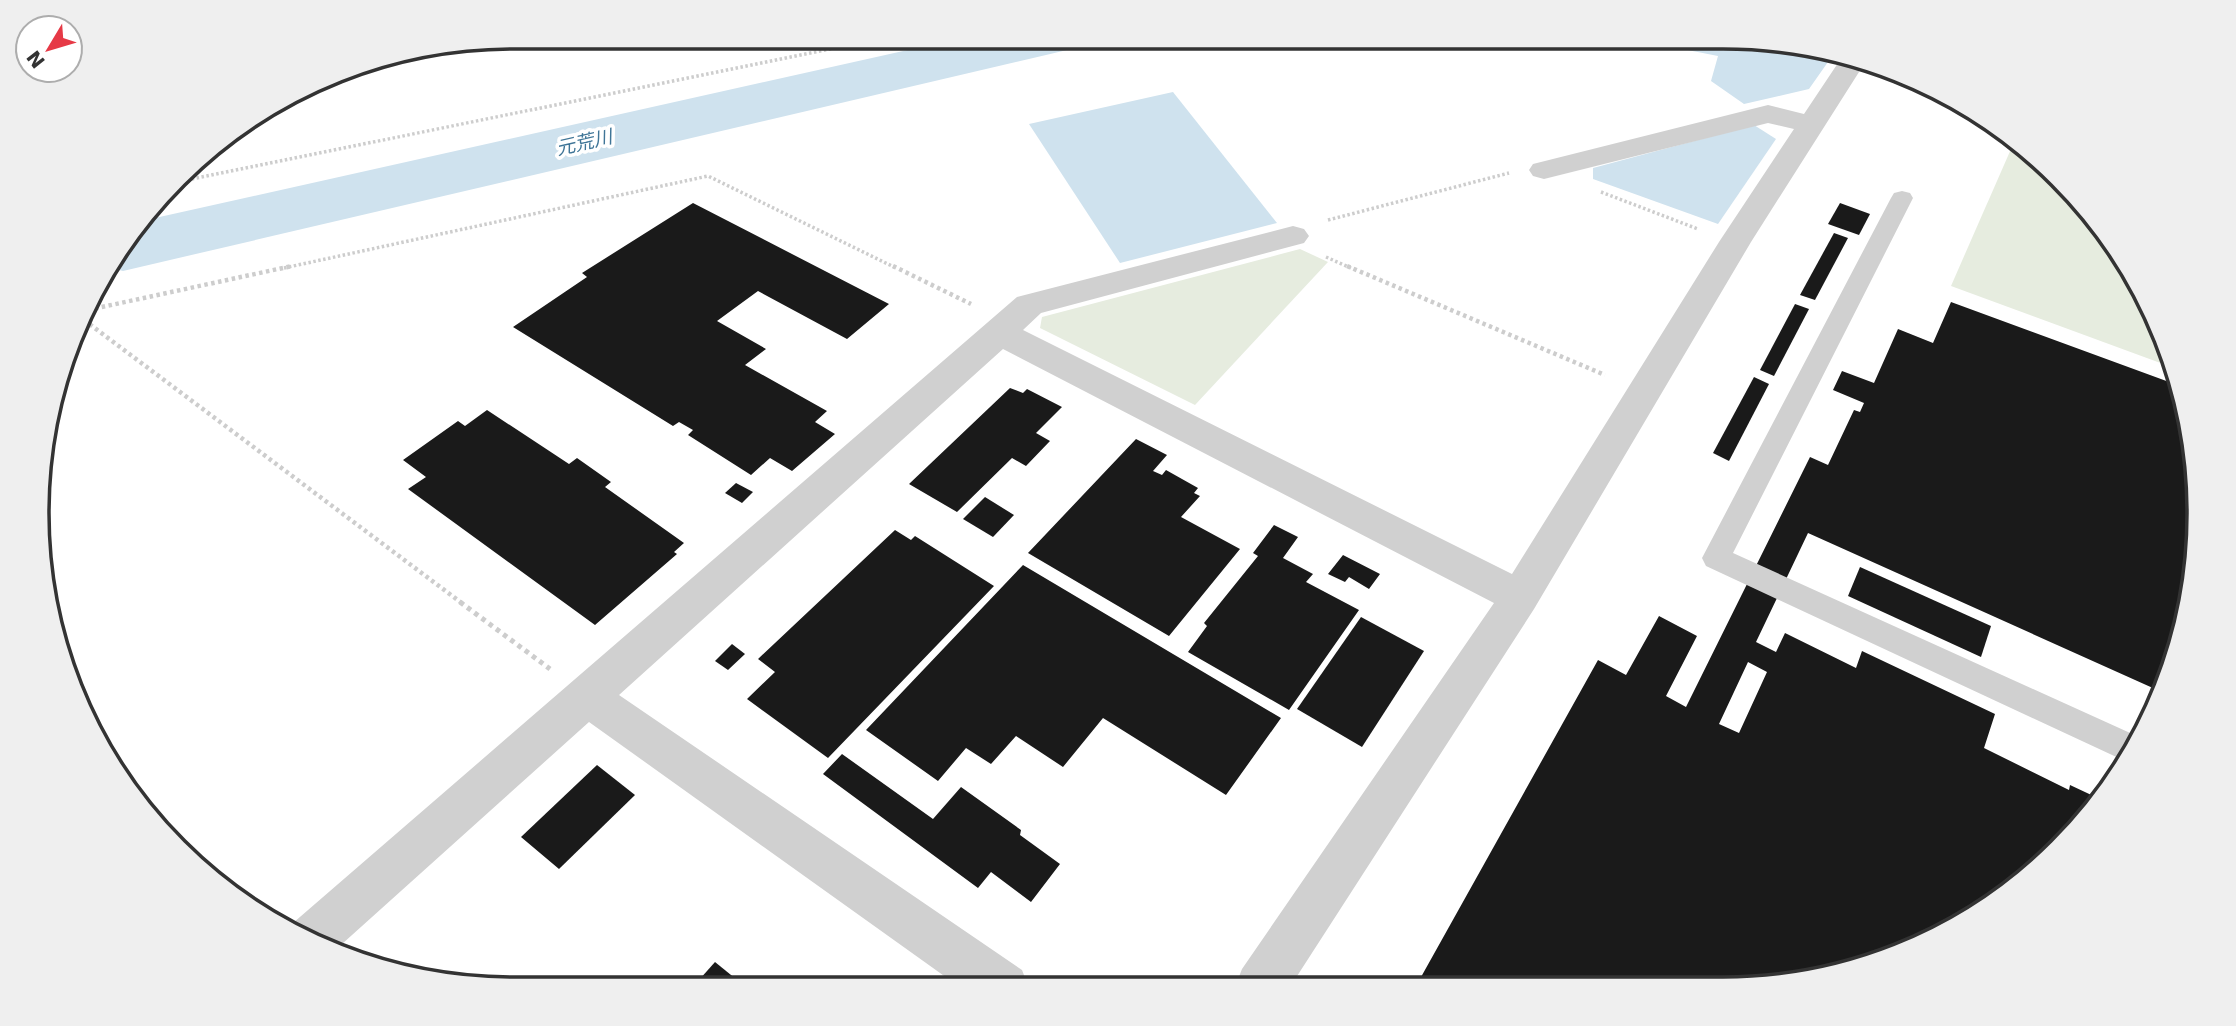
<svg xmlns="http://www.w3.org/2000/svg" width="2236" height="1026" viewBox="0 0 2236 1026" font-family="'DejaVu Sans','Noto Sans JP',sans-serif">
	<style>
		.green { fill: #e6ecdf }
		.water { fill: #cfe2ee }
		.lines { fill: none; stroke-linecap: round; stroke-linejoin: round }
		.river { fill: #cfe2ee; fill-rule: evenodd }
		.building { fill: #1a1a1a; fill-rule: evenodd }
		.path-far2 { stroke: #cdcdcd; stroke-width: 3.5; stroke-dasharray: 2.5 2.5; stroke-linecap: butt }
		.path-far1 { stroke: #cdcdcd; stroke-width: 4.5; stroke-dasharray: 3.5 3.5; stroke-linecap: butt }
		.path { stroke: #cdcdcd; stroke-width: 5; stroke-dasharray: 4.5 4.5; stroke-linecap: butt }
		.service { fill: #d0d0d0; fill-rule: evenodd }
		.minor { fill: #d0d0d0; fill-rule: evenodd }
		.labels { text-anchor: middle; stroke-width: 7; stroke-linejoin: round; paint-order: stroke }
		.far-water-label { font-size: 19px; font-style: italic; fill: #3f7597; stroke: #fff }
		.rim { fill: none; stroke: #333; stroke-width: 3.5 }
	</style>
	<rect width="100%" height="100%" fill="#fff"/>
	<g class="green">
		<polygon points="2011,149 2036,157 2059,176 2119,248 2163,330 2174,368 1951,286"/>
		<polygon points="1300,249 1328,262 1195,405 1040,328 1042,317"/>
	</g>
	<g class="water">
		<path d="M1621,37C1690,37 1769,32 1835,52L1809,89L1744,104L1711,81L1718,56Z"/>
		<polygon points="1173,92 1277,223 1120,263 1029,124"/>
		<polygon points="1754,125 1776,139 1718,224 1593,179 1593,168"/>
	</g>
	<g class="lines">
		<polygon class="river" points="966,37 1076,37 1067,50 1046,55 123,271 107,267 146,220"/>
	</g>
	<g class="building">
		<polygon points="693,203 889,304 847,339 758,291 717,321 766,349 745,365 827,411 815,422 835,434 792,471 770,458 751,475 688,435 693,430 679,422 673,426 513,327 587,277 582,273"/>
		<polygon points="1840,203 1870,214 1859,235 1828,224"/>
		<polygon points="1834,233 1848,238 1815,300 1800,295"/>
		<path d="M1951,302L2180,386L2190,420L2199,513L2190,606L2164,693L1808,533L1756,642L1776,652L1785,633L1856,668L1862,651L1995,714L1984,748L2069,790L2070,785L2102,800L2101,803L2013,891L1906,953L1786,985L1416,986L1598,660L1626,675L1659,616L1697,636L1666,696L1686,707L1810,457L1828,465L1854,410L1860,412L1864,403L1833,390L1842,371L1874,383L1898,329L1933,343ZM1748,662L1767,672L1739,733L1719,724Z"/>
		<polygon points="1795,304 1809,309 1774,376 1760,370"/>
		<polygon points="1754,377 1769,384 1729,461 1713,453"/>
		<polygon points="1010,388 1023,393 1027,389 1062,407 1036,433 1050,441 1026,466 1012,458 957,512 909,484"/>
		<polygon points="487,410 569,464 577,458 611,482 605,487 684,543 674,552 677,554 595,625 408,489 426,477 403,460 458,421 465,426"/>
		<polygon points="1136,439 1167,455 1153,471 1162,475 1166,470 1198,488 1194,493 1200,496 1181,517 1240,549 1169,636 1028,553"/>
		<polygon points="736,483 753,492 742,503 725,493"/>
		<polygon points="985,497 1014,515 993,537 963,519"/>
		<polygon points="1274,525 1298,537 1283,558 1313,574 1306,582 1359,610 1289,710 1188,652 1207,626 1204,623 1258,556 1253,553"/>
		<polygon points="895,530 911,540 915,536 994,586 828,758 747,699 775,672 758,659"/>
		<polygon points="1343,555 1380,574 1369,589 1349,577 1345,582 1328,574"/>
		<polygon points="1023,565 1281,718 1226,795 1103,718 1063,767 1016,736 991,764 966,748 938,781 866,730"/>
		<polygon points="1860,567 1991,626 1981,657 1848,596"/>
		<polygon points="1361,617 1424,651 1362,747 1297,709"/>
		<polygon points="732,644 745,654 728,670 715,661"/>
		<polygon points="842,754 933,819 961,787 1021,830 1020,835 1060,864 1031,902 991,872 978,888 823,774"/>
		<polygon points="597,765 635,795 559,869 521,837"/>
		<polygon points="715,962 747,988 691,989"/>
	</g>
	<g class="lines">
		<g class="path-far2">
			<polyline points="177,182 889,37"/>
			<polyline points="1601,192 1698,229"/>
			<polyline points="1328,220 1509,173"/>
			<polyline points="1326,257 1351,268"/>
			<polyline points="284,268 708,176 896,268"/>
		</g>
		<g class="path-far1">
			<polyline points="893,266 971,304"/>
			<polyline points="1347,266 1605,375"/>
			<polyline points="88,310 292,266"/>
			<polyline points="84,320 463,604"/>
		</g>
		<polyline class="path" points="460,602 550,669"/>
		<polygon class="service" points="1902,191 1910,193 1913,198 1733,553 2139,737 2125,761 1706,566 1702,558 1891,198 1894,193"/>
		<polygon class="minor" points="1844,54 1866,61 1751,242 1534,609 1290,987 1235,987 1242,969 1494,603 1003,349 619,695 1022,970 1029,988 961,988 589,722 332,953 290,928 293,923 1017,297 1293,226 1304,229 1309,236 1304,243 1041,313 1023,330 1512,574 1719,242 1794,129 1768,123 1544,179 1533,176 1529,170 1533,164 1768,105 1804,114"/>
	</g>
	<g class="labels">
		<g class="far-water-label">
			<text transform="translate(584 142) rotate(-13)" y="7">元荒川</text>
		</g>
	</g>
	<path d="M0 0H2236V1026H0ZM513 49H1723A464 464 0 0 1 2187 513V513A464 464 0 0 1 1723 977H513A464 464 0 0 1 49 513V513A464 464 0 0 1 513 49Z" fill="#efefef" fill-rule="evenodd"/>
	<path class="rim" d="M513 49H1723A464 464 0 0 1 2187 513V513A464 464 0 0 1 1723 977H513A464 464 0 0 1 49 513V513A464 464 0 0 1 513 49Z"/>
	<g transform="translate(49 49) rotate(232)"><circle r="33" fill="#ffffff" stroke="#adadad" stroke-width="2"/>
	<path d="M0-5L12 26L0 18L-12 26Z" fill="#e63946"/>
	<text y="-10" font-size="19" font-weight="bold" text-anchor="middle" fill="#333333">N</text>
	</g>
</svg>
